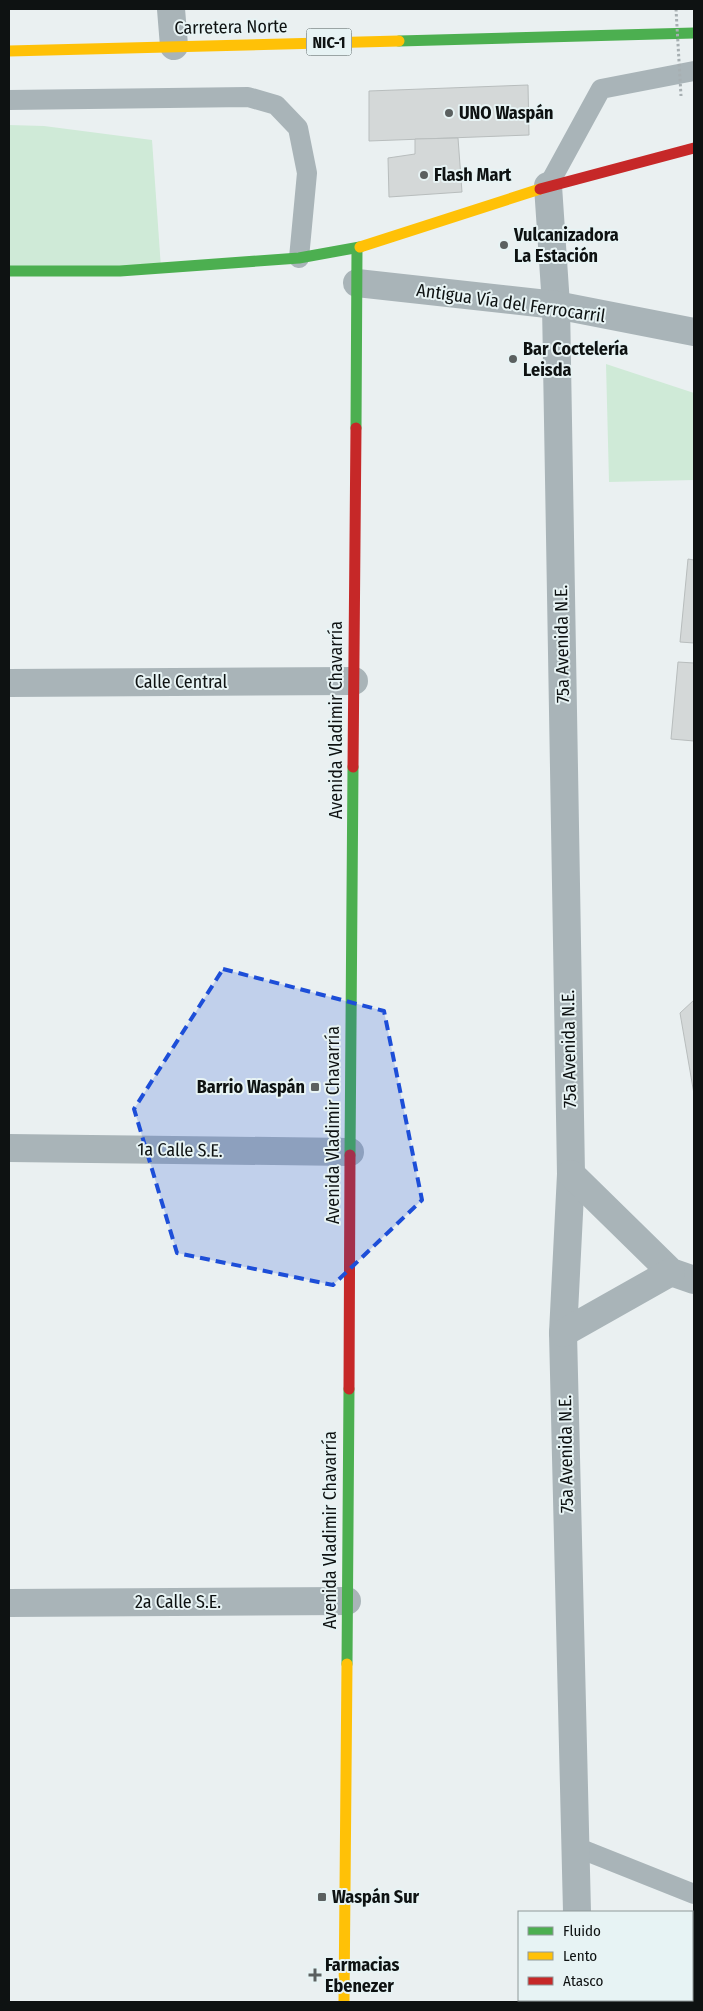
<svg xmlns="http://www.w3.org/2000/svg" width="703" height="2011" viewBox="0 0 703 2011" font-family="'Fira Sans Condensed',sans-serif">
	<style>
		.green { fill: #cfead7 }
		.building { fill: #d4d8d8; stroke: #b8bdbd }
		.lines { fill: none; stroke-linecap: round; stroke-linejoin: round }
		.lane { stroke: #a9b4b8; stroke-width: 20 }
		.street { stroke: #a9b4b8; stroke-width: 28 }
		.fast { stroke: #4caf50; stroke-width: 11 }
		.slow { stroke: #ffc107; stroke-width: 11 }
		.jam { stroke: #c62828; stroke-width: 11 }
		.path-bridge { stroke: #a7afb2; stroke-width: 3; stroke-dasharray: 2.5 2.5; stroke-linecap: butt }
		.marked { fill: #1d4ed8; fill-opacity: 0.2; stroke: #1d4ed8; stroke-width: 4; stroke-dasharray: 10 6; stroke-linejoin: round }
		.poi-dot { fill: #5b6060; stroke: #e7f3f4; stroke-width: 2 }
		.labels { text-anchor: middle; stroke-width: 4; stroke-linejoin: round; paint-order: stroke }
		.shield { fill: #e7f3f4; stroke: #4f5656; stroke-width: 1 }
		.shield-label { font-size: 16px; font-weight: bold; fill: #0e1212 }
		.street-label { font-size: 18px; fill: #0e1212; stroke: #e7f3f4 }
		.poi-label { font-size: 18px; font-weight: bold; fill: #0e1212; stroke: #e7f3f4; text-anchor: start }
	</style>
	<rect width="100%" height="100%" fill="#eaf0f1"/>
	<g class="green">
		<polygon points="9,125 44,126 152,140 161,268 9,271"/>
		<polygon points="606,364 694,393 694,480 609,482"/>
	</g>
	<g class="building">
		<polygon points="528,85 529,135 369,141 369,91"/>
		<polygon points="458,138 462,192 389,197 388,158 415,154 415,139"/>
		<polygon points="688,559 694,560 694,643 680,642"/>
		<polygon points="678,662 694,663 694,741 671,739"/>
		<polygon points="694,1000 694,1094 680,1013"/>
	</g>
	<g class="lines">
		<g class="lane">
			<polyline points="9,100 248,97 276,105 298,128 307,173 299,258"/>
			<polyline points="548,186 601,89 694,71"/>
			<polyline points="576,1847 694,1894"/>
		</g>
		<g class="street">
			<polyline points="171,9 174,46"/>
			<polyline points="548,186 556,305 571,1174 563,1333 577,1912"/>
			<polyline points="357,283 556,305 694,332"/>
			<polyline points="9,683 354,681"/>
			<polyline points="9,1148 350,1152"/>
			<polyline points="571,1174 671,1272 694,1280"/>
			<polyline points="563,1333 671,1272"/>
			<polyline points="9,1603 347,1601"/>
			<polyline points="577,2000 577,2002"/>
		</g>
		<g class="fast">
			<polyline points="399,41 694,33"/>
			<polyline points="9,271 120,271 299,258 360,247"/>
			<polyline points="356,428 357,248"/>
			<polyline points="350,1155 353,767"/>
			<polyline points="347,1664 349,1389"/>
		</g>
		<g class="slow">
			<polyline points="9,51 399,41"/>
			<polyline points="360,247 540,189"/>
			<polyline points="344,2002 347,1664"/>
		</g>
		<g class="jam">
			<polyline points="540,189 694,148"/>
			<polyline points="353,767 356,428"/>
			<polyline points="349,1389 350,1155"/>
		</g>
		<polyline class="path-bridge" points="676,9 681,96"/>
	</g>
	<path class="marked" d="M223,969L384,1011L422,1200L333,1285L177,1253L134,1109Z"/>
	<g class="poi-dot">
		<circle cx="449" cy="113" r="5"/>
		<circle cx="424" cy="175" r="5"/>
		<circle cx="504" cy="245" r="5"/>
		<circle cx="513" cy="359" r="5"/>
		<rect x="310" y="1082" width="10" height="10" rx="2.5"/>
		<rect x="317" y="1892" width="10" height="10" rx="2.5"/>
		<path d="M312.5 1967.5h5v5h5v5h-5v5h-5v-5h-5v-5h5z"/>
	</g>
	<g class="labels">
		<rect class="shield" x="306.5" y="28.5" width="45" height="27" rx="4"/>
		<g class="shield-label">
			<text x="329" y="48">NIC-1</text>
		</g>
		<g class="street-label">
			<text transform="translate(231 27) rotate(-1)" y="6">Carretera Norte</text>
			<text transform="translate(511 303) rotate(8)" y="6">Antigua Vía del Ferrocarril</text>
			<text transform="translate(562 644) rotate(-91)" y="6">75a Avenida N.E.</text>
			<text x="181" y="688">Calle Central</text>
			<text transform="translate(336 720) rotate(-90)" y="6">Avenida Vladimir Chavarría</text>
			<text transform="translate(569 1049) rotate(-91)" y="6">75a Avenida N.E.</text>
			<text transform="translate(333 1125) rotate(-90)" y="6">Avenida Vladimir Chavarría</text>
			<text transform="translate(180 1150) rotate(1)" y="6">1a Calle S.E.</text>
			<text transform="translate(566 1454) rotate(-91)" y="6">75a Avenida N.E.</text>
			<text transform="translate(330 1530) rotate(-90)" y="6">Avenida Vladimir Chavarría</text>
			<text x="178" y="1608">2a Calle S.E.</text>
		</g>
		<g class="poi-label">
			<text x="459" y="119">UNO Waspán</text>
			<text x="434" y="181">Flash Mart</text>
			<text x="514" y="241">Vulcanizadora<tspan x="514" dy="21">La Estación</tspan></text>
			<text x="523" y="355">Bar Coctelería<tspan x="523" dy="21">Leisda</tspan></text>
			<text x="305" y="1093" text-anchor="end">Barrio Waspán</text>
			<text x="332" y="1903">Waspán Sur</text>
			<text x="325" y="1971">Farmacias<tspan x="325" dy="21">Ebenezer</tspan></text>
		</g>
	</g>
	<rect width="703" height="2011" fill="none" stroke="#0e1212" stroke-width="20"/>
	<rect x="518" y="1911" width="175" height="90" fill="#e7f3f4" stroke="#90999a"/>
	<rect x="528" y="1927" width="25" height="8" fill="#4caf50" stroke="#90999a"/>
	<text x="563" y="1936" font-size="15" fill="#0e1212">Fluido</text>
	<rect x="528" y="1952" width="25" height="8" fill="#ffc107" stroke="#90999a"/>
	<text x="563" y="1961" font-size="15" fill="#0e1212">Lento</text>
	<rect x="528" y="1977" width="25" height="8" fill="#c62828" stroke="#90999a"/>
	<text x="563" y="1986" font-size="15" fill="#0e1212">Atasco</text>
</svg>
